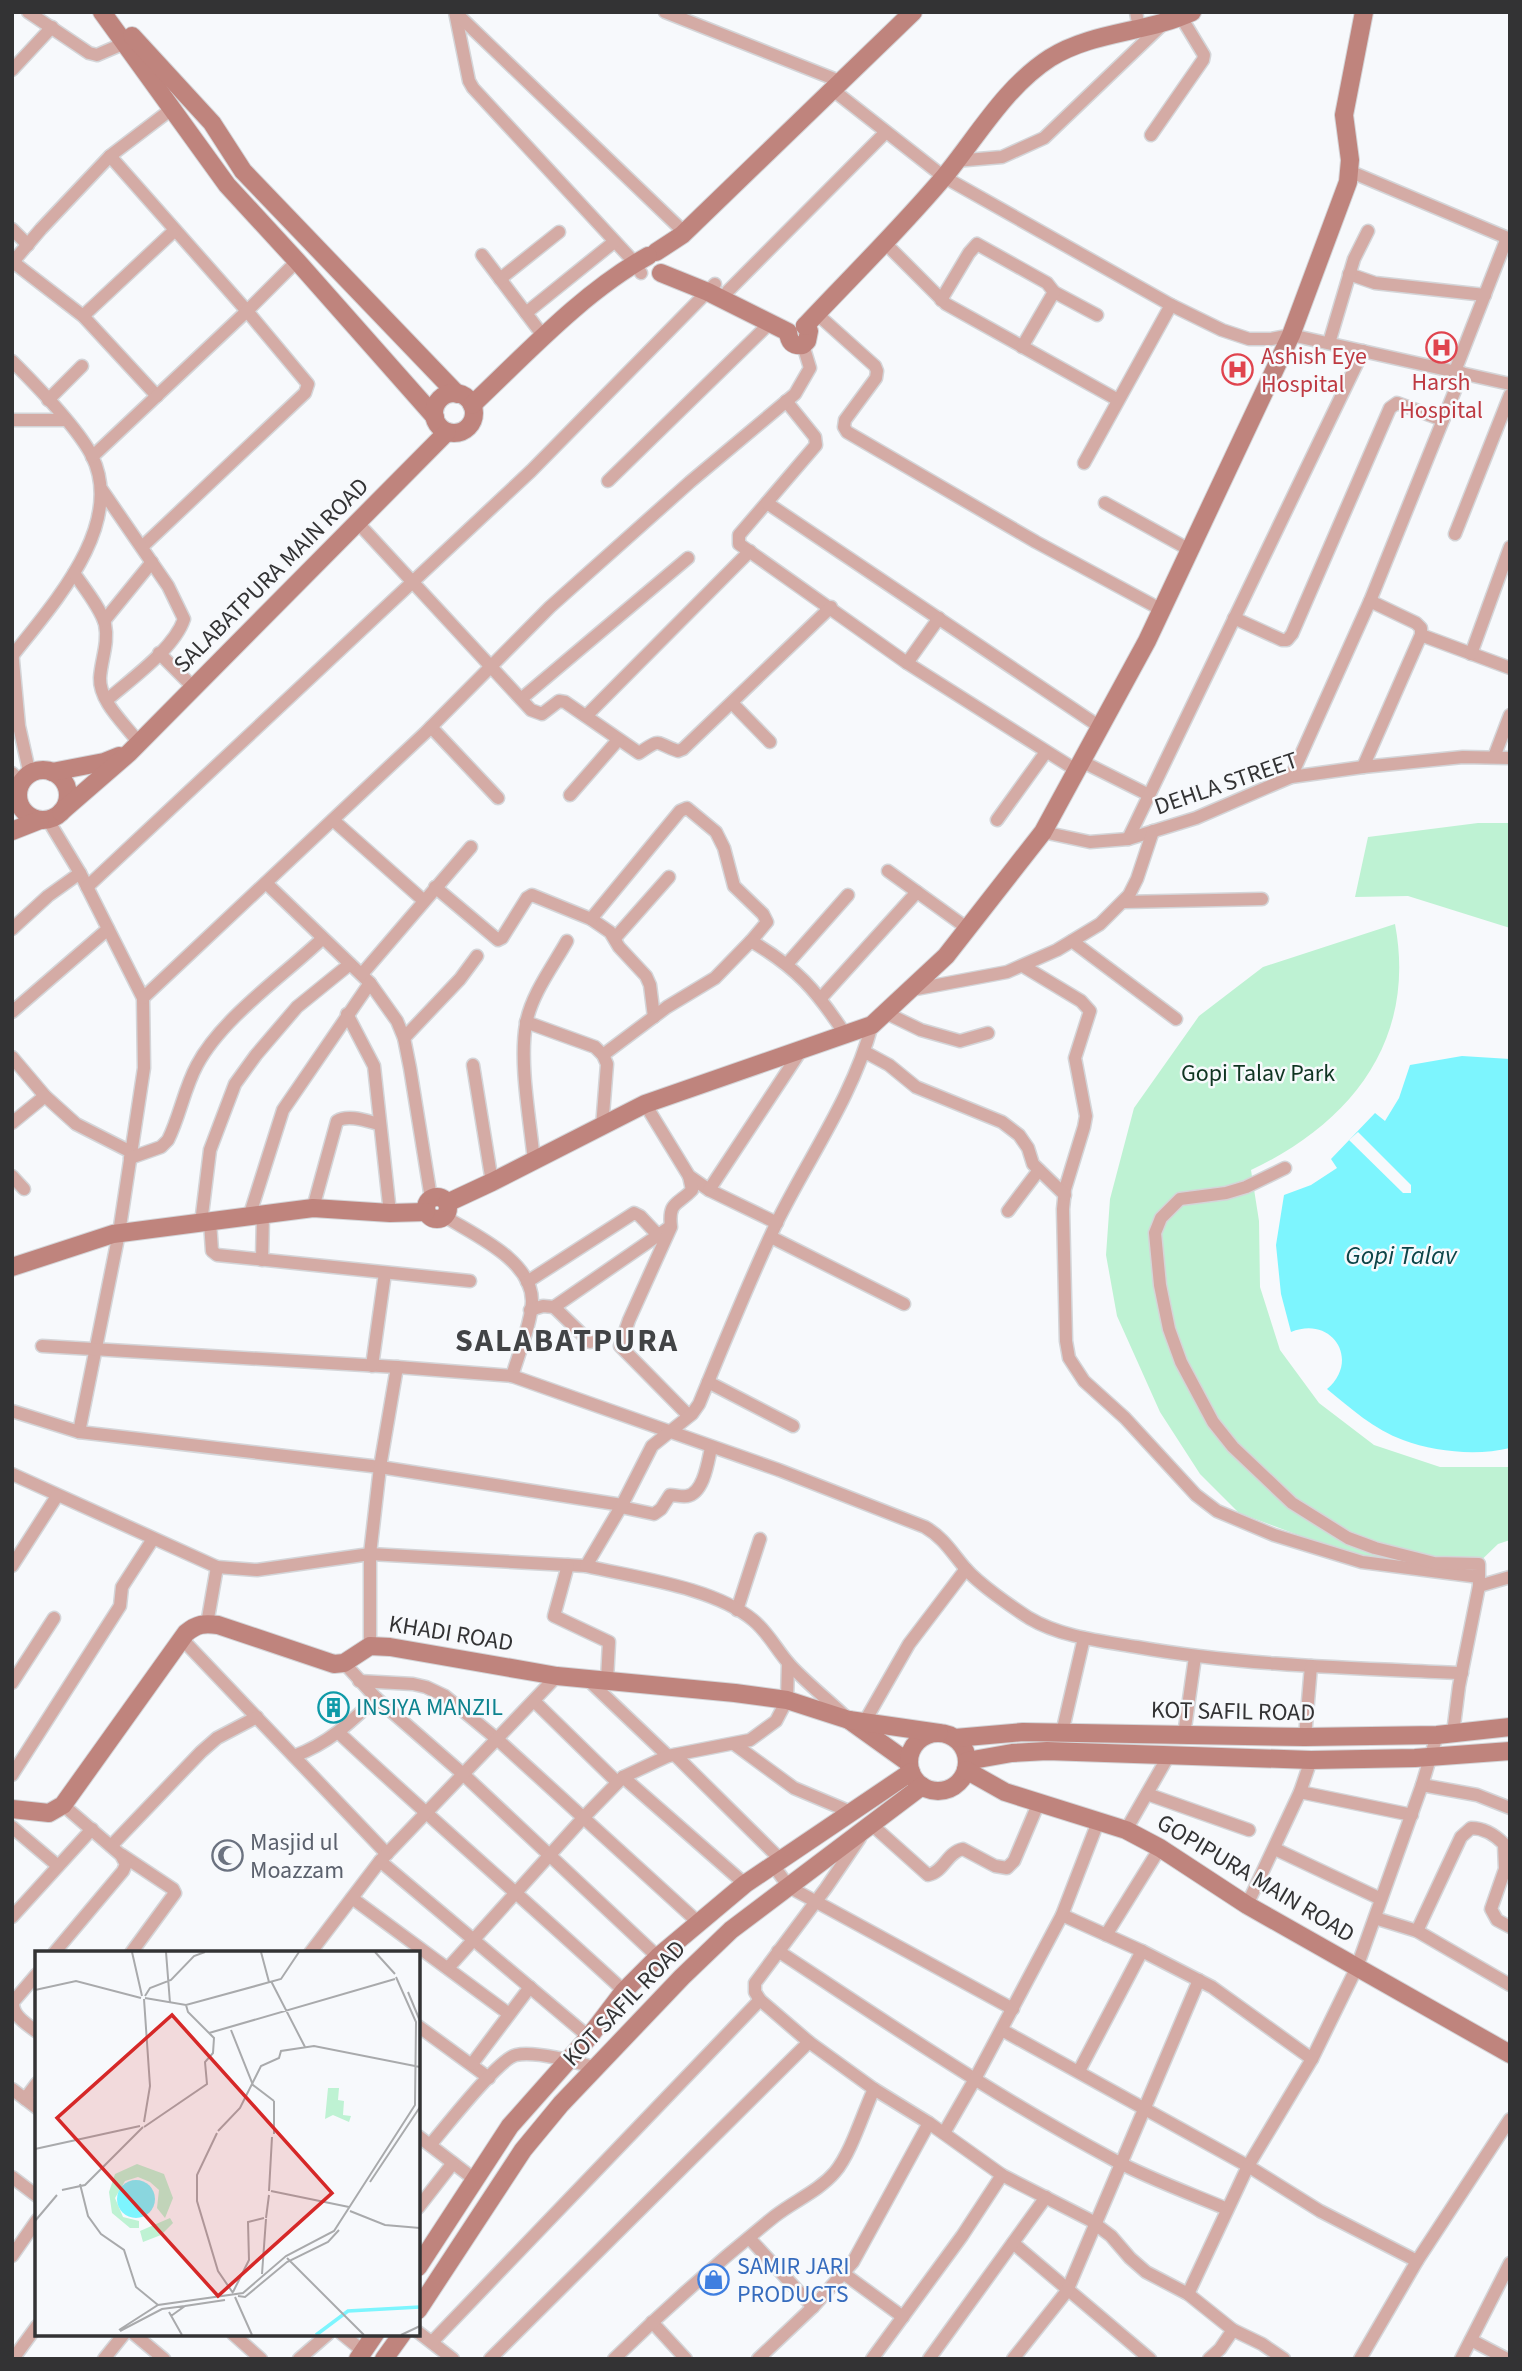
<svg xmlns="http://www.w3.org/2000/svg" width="1522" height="2371" viewBox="0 0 1522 2371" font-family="'Source Sans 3',sans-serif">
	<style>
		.green { fill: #bef2d3 }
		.water { fill: #7df5fe }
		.pier { fill: #f7f9fc }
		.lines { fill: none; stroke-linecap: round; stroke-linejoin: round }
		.street-casing { stroke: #d4d5d8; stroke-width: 15 }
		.secondary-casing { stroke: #d4d5d8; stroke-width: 20 }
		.street { stroke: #d4aba5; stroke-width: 12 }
		.secondary { stroke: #bf847d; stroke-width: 18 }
		.labels { text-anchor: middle; stroke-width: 5; stroke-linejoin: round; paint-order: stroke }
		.health-label { font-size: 24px; fill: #be3a42; stroke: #f7f9fc; text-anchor: start }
		.street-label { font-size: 24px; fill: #333334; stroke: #f7f9fc }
		.park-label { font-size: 24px; fill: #0f3522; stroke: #f7f9fc }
		.culture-label { font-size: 24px; fill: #0d838f; stroke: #f7f9fc; text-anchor: start }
		.worship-label { font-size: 24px; fill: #5b616d; stroke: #f7f9fc; text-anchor: start }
		.shop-label { font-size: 24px; fill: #366cbe; stroke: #f7f9fc; text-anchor: start }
		.water-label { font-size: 26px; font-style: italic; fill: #0c4448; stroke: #f7f9fc }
		.district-label { font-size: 32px; font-weight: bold; letter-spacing: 2px; fill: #424446; stroke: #f7f9fc }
		.inset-river { fill: none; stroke: #7df5fe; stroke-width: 3.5 }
		.inset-road { fill: none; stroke: #a9aaac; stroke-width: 2 }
		.view { fill: #d62828; fill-opacity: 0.15; stroke: #d62828; stroke-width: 3.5 }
		.inset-edge { fill: none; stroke: #333334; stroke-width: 3.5 }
	</style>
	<rect width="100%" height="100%" fill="#f7f9fc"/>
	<g class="green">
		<polygon points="1478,823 1510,823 1510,928 1408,896 1355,897 1368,837"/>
		<path d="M1395,924C1417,1040 1351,1123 1251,1170L1259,1221L1260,1287L1280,1350L1319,1403L1374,1445L1440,1467H1510V1540L1498,1544L1466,1575L1354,1556L1239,1513L1200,1474L1160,1412L1117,1316L1106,1255L1110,1199L1134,1108L1199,1016L1263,967Z"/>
	</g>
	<path class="water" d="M1462,1056L1510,1059V1448C1477,1456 1435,1452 1403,1440C1375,1430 1350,1408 1327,1389C1361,1360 1332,1315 1291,1332L1281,1294L1276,1245L1284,1195L1311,1185L1337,1168L1331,1159L1375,1113L1385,1121L1399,1098L1410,1065Z"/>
	<polygon class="pier" points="1358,1132 1411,1185 1411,1193 1403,1193 1349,1140"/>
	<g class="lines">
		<defs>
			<g id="street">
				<polyline points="28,12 89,53 97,55 125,43"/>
				<polyline points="455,12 469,81 473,88 635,263 641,273"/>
				<polyline points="665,12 842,82"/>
				<polyline points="1136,12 1139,28"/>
				<polyline points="456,13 684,232"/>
				<polyline points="12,70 52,27"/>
				<polyline points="833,90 944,177 1171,305 1222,330 1249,339 1271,339 1291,335 1510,384"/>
				<polyline points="1151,135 1203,60 1204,55 1181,17"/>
				<polyline points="110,156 247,311 308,384 305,393 142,547"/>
				<polyline points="955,161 1002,157 1044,138 1162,25"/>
				<polyline points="1349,171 1510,239"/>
				<polyline points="12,229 28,245"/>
				<polyline points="884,242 946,304 1118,400"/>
				<polyline points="482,255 544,337"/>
				<polyline points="13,262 83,316 157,396"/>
				<polyline points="12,263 41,229 110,156 173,108"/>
				<polyline points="1349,274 1375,283 1485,295"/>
				<polyline points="500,279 559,232"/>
				<polyline points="728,291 886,132"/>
				<polyline points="941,300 969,253 977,244 1047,283 1054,292 1097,315"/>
				<polyline points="526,313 614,242"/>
				<polyline points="817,314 875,366 877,371 876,378 845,420 844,427 847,432 1036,542 1162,610"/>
				<polyline points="83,316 175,230"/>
				<polyline points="1329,343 1354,259 1368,231"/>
				<polyline points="1022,347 1054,292"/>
				<path d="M12,361C35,384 78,428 92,456C126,525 53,604 13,655"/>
				<polyline points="1455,371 1507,238"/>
				<polyline points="48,400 82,366"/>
				<polyline points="786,401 815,437 816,445 739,535 739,544 907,663 1076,770"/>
				<polyline points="12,420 64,420"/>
				<polyline points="92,457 247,311 297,261"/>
				<polyline points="1084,463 1171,305"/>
				<polyline points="608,481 770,323"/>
				<path d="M102,490L168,586L184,619C174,649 131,679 107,700"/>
				<polyline points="767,503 1100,727"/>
				<polyline points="1105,503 1190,550"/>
				<path d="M358,523L531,710L542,714L559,701L565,702L639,753C663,737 654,743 678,751L683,749L831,607"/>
				<polyline points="1455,534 1510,395"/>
				<path d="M74,573C84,588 100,607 105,624C109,643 101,660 100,678C99,702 126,725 139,743"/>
				<polyline points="1234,618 1282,640 1287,640 1292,634 1390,408 1397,403 1443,420"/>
				<polyline points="104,621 152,562"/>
				<polyline points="1421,635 1510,668"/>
				<polyline points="12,650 19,726 30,775"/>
				<polyline points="159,653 194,688"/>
				<polyline points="1471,654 1510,547"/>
				<polyline points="907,663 939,618"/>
				<polyline points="521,699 688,558"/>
				<polyline points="732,703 770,742"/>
				<polyline points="586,716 750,551"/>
				<polyline points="431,727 498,798"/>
				<polyline points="1494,757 1510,715"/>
				<polyline points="1081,761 1149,795"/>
				<polyline points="1363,767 1421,635 1421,628 1416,623 1370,601"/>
				<polyline points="12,773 22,783"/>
				<polyline points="1291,777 1370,601 1462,373"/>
				<polyline points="570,795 618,740"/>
				<polyline points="48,820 80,873 143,998 144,1068 119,1233 79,1432"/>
				<polyline points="333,820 423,900"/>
				<polyline points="997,820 1046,752"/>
				<polyline points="1043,832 1090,842 1128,839 1196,818 1291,777 1363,767 1463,757 1510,758"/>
				<polyline points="1128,839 1363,351"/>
				<polyline points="888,871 967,928"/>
				<polyline points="266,883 370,983 397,1021 404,1038 410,1068 431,1198"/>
				<polyline points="87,887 531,471 715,284"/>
				<polyline points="435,887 498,940 502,938 527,898 532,895 591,919 610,932 619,947 646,976 650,985 654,1017"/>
				<polyline points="1124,902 1262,899"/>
				<polyline points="591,919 680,811 687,808 716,832 724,848 734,886 763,914 767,922 751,941 715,978 667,1007 603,1055"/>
				<polyline points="12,929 48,896 80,873"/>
				<polyline points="615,938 669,877"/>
				<path d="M751,941C797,968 816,990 845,1034"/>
				<polyline points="1072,941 1176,1019"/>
				<polyline points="787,964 848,895"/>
				<polyline points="1023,966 1081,1001 1090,1011 1075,1058 1086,1116 1084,1127 1065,1189 1063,1209 1066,1341 1069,1358 1084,1381 1125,1418 1196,1495 1217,1511 1274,1535 1362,1562 1479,1577"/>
				<polyline points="362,974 471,847"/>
				<polyline points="911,990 1007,972 1057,950 1100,924 1129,895 1137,879 1153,831"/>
				<polyline points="143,998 425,733 550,607 690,482 795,394 810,368 803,345"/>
				<polyline points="821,998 917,892"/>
				<polyline points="12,1012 108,929"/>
				<polyline points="886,1013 921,1030 960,1041 988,1033"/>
				<polyline points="347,1014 374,1066 390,1213"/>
				<polyline points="526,1022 595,1047 603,1055 607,1064 602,1127"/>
				<polyline points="404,1038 460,979 477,956"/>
				<polyline points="865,1052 889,1065 916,1087 1002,1122 1019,1135 1028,1148 1033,1164 1065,1195"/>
				<polyline points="12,1057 45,1096 76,1124 131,1152"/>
				<polyline points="473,1065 492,1182"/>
				<polyline points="645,1104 689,1176 709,1190 777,1223"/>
				<polyline points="12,1123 45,1096"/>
				<path d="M130,1158L161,1147L168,1140C180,1116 184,1089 197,1065C222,1018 283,976 322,939"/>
				<path d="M534,1161C530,1120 519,1063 526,1024C531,995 553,966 567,941"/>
				<polyline points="1285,1168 1246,1187 1226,1193 1180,1199 1161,1218 1155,1233 1160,1285 1169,1329 1181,1362 1213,1422 1233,1447 1292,1503 1348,1538 1375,1548 1434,1563 1479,1564 1479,1586 1459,1686 1453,1733"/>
				<polyline points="12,1176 24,1189"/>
				<polyline points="709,1190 802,1049"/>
				<path d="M313,1208L337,1121C348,1114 367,1121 379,1124"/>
				<polyline points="1008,1211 1039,1170"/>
				<path d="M444,1216C474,1235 532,1260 532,1301C532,1321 518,1356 512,1376"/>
				<polyline points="249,1217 283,1110 370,983"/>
				<polyline points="210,1222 212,1251 217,1255 470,1281"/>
				<polyline points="201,1223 210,1150 235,1084 256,1055 297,1007 350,964"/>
				<polyline points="771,1237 904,1304"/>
				<polyline points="262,1260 263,1215"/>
				<polyline points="527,1282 634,1213 640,1216 658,1235"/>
				<polyline points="554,1307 590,1342"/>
				<polyline points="530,1310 543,1306 554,1307 670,1227"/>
				<path d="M42,1346L397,1367L512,1376L779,1470L925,1527C944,1538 952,1553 966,1569C979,1584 1012,1607 1029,1618C1061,1637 1101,1641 1137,1647C1245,1666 1353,1668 1462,1673"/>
				<polyline points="372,1366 385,1273"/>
				<polyline points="708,1382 793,1426"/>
				<polyline points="12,1411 79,1432 380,1467 622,1505"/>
				<path d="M689,1416L620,1346L629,1320L671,1227C668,1201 678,1205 692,1190L689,1176"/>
				<polyline points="12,1474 217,1567 257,1570 370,1554 586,1566"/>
				<path d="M621,1507L654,1514L661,1509L670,1495C675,1495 682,1497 687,1496C704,1493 708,1461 711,1448"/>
				<polyline points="568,1565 554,1616 609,1642 607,1680"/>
				<polyline points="12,1566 57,1496"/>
				<polyline points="1479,1586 1510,1577"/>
				<polyline points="737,1610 760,1539"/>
				<polyline points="207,1624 217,1567"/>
				<polyline points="182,1639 387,1854"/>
				<polyline points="370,1646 370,1554 380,1467 397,1367"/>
				<polyline points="344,1663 376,1698 463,1774 658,1957"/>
				<polyline points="586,1678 668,1756"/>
				<polyline points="359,1681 413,1684 426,1687 445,1696 497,1739 699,1923"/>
				<polyline points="12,1683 54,1618"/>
				<polyline points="534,1701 617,1782"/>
				<path d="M846,1717C828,1700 808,1684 791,1666C777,1651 769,1633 753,1620C713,1587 637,1578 586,1566L622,1505L652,1446L692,1414L699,1404C724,1343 749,1281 777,1222C809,1157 853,1096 872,1025"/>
				<polyline points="865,1721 909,1644 966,1569"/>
				<path d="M339,1733C433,1821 530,1904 624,1991"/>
				<polyline points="1062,1733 1084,1638"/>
				<polyline points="1184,1735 1195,1657"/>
				<polyline points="1305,1737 1311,1666"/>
				<polyline points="734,1744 794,1788 851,1812"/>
				<polyline points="675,1755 781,1860"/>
				<path d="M294,1756C328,1744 351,1722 376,1698"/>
				<polyline points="12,1775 120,1606 122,1587 153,1539"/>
				<polyline points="623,1777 745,1884"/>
				<polyline points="1422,1785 1477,1795 1510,1808"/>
				<polyline points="1300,1792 1412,1815"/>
				<polyline points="1147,1794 1249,1830"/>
				<path d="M871,1824L928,1875C944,1872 947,1852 963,1849L995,1866L1007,1868L1014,1861L1039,1802"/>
				<polyline points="12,1827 58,1866"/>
				<polyline points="1126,1830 1169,1755"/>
				<polyline points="860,1838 826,1888 755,1983 755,1992 760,2000 809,2042 874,2089 929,2123 1002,2175 1090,2220 1111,2236 1130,2258 1146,2272 1188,2294 1233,2330 1262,2344 1284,2359"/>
				<polyline points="111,1846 201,1752 217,1738 257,1717"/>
				<polyline points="1275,1849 1381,1899"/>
				<polyline points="122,1855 173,1889 175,1893 131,1953"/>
				<polyline points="380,1861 589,2037"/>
				<polyline points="773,1865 789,1887 1013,2009"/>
				<polyline points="352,1898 509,2014"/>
				<polyline points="1247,1905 1300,1792 1311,1760"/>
				<polyline points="1062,1915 1142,1951 1212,1987 1312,2059"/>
				<polyline points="12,1917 92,1829"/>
				<polyline points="1375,1918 1417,1931 1510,1985"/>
				<path d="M1417,1931L1461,1837L1471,1828C1484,1828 1495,1835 1504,1844L1505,1869L1491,1909L1497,1920L1510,1927"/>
				<polyline points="1106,1935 1160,1848"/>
				<path d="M778,1951C888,2023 997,2098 1114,2160C1150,2179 1189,2193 1227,2209"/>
				<polyline points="54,1953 123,1871 126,1864 121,1855 63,1805"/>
				<polyline points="310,1953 380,1861 557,1676"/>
				<polyline points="448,1968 584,1817 623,1777 668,1756 750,1740 776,1721 787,1700 788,1663"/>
				<path d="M37,1974L13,2002C12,2016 27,2024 37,2032"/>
				<polyline points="418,2026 489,2078"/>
				<polyline points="1002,2030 1248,2166 1320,2211 1417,2261"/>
				<polyline points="472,2064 530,1987"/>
				<polyline points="1079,2071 1142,1951"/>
				<polyline points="12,2089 37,2108"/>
				<polyline points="25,2099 37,2083"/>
				<polyline points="944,2133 975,2079 1062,1915 1098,1822"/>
				<polyline points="418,2136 474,2179"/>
				<path d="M430,2145C445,2128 498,2059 516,2055C535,2051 576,2062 596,2068"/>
				<polyline points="12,2177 37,2196"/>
				<polyline points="418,2208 453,2163"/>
				<polyline points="749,2238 813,2307"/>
				<polyline points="1013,2243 1150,2359"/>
				<polyline points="12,2256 37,2220"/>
				<polyline points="843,2273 903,2317"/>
				<polyline points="1188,2294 1248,2166 1312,2059 1357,1967 1422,1785 1437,1735"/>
				<polyline points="652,2322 686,2359"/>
				<polyline points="418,2332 453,2359"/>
				<polyline points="134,2334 164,2359"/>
				<polyline points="233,2334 261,2359"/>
				<polyline points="342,2334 363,2351"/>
				<polyline points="1471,2340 1507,2359"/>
				<polyline points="433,2341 760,2000"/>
				<polyline points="13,2359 37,2326"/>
				<polyline points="104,2359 124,2334"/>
				<polyline points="299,2359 328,2334"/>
				<polyline points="490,2359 809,2042"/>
				<path d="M614,2359C665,2309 719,2261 775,2216C794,2201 819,2191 835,2172C851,2153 863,2113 874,2089"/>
				<polyline points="758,2359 813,2307 853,2262 929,2123"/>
				<polyline points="872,2359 962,2236 1002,2175"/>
				<polyline points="929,2359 1046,2197"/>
				<polyline points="1013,2359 1067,2291 1199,1980"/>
				<polyline points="1209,2359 1220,2349 1233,2330"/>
				<polyline points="1360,2359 1417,2261 1510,2119"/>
				<polyline points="1461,2359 1510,2263"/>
			</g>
			<g id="secondary">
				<polyline points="102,12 227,185 297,261 435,417"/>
				<polyline points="132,36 212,123 243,171 457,394"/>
				<polyline points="656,252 682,235 913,12"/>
				<path d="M661,273L708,292L788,332C789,342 793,346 803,345L807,341L809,331L805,326"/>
				<path d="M805,326C851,277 900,229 944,177C977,137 1005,87 1050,58C1093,31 1147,33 1192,12"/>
				<circle cx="454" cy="413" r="20"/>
				<path d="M472,405C526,354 583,292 648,256"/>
				<circle cx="43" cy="795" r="25"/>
				<polyline points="52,772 104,762 119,756"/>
				<polyline points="61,812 129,753 447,432"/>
				<polyline points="12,831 40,820"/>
				<circle cx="437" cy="1208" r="11"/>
				<polyline points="447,1203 492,1182 645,1104 872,1025 946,956 1043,832 1147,641 1291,335 1348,182 1350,160 1344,115 1364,12"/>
				<polyline points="12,1267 113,1234 313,1208 390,1213 426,1212"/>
				<polyline points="849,1720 909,1763"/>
				<circle cx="938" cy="1762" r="29"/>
				<polyline points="955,1738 1023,1732 1305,1737 1437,1735 1510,1727"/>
				<polyline points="967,1761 1012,1753 1047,1751 1311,1760 1415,1758 1510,1751"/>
				<polyline points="966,1770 1005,1792 1126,1830 1160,1848 1247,1905 1510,2054"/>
				<path d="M12,1809L49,1813L63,1805L186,1633C197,1624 204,1623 218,1625L334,1664L344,1663L370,1646L390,1647L557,1676L735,1693L787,1700L849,1720L939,1733"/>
				<polyline points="418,2267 510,2126 589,2037 624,1991 658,1957 745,1884 911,1772"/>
				<polyline points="418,2310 523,2150 561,2104 682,1977 731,1930 922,1786"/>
				<polyline points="358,2359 375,2334"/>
				<polyline points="384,2359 402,2334"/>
			</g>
		</defs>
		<use href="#street" class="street-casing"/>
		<use href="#secondary" class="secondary-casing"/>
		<use href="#street" class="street"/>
		<use href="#secondary" class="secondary"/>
	</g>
	<defs>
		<symbol id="hospital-ring" viewBox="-11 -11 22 22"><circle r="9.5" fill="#f7f9fc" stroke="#e0444e" stroke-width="1.5"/><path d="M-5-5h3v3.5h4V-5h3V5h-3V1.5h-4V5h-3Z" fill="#e0444e"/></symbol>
		<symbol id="building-ring" viewBox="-11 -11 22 22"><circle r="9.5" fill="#f7f9fc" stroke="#0f9aa8" stroke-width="1.5"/><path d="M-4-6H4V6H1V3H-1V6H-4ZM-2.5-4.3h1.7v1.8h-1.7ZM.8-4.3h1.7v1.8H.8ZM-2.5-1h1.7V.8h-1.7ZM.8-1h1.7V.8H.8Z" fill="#0f9aa8"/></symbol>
		<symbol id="mosque-ring" viewBox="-11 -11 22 22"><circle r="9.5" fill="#f7f9fc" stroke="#6b7280" stroke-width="1.5"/><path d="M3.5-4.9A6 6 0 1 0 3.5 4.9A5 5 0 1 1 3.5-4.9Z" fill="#6b7280"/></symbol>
		<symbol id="shop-ring" viewBox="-11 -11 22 22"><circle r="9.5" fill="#f7f9fc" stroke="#3f7fe0" stroke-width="1.5"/><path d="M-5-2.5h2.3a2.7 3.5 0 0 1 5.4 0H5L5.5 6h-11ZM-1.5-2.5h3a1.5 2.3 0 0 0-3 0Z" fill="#3f7fe0"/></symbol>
	</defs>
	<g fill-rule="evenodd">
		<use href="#hospital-ring" x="1424" y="330" width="35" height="35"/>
		<use href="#hospital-ring" x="1220" y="352" width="35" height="35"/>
		<use href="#building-ring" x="316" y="1690" width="35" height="35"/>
		<use href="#mosque-ring" x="210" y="1838" width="35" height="35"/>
		<use href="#shop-ring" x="696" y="2262" width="35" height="35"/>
	</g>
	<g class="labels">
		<g class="health-label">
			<text x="1261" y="364">Ashish Eye<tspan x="1261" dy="28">Hospital</tspan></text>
			<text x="1441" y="390" text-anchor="middle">Harsh<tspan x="1441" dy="28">Hospital</tspan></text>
		</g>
		<g class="street-label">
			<text transform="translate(271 575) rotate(-45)" y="8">SALABATPURA MAIN ROAD</text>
			<text transform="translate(1226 783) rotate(-19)" y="8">DEHLA STREET</text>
			<text transform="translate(451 1633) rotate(9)" y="8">KHADI ROAD</text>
			<text transform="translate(1233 1711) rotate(1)" y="8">KOT SAFIL ROAD</text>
			<text transform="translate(1256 1878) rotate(31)" y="8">GOPIPURA MAIN ROAD</text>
			<text transform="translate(624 2003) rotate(-46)" y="8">KOT SAFIL ROAD</text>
		</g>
		<g class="park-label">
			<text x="1258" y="1081">Gopi Talav Park</text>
		</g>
		<g class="culture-label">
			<text x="356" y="1715">INSIYA MANZIL</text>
		</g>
		<g class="worship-label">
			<text x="250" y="1850">Masjid ul<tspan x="250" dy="28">Moazzam</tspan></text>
		</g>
		<g class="shop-label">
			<text x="737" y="2274">SAMIR JARI<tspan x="737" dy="28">PRODUCTS</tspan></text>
		</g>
		<g class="water-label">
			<text x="1401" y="1264">Gopi Talav</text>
		</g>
		<g class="district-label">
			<text x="567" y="1351">SALABATPURA</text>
		</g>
	</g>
	<g transform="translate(35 1951)">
		<rect width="385" height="385" fill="#f7f9fc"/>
		<path d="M293,137H304L303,149L309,150L308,164L316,165L314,171L298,164L290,168ZM102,213L129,223L138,247L130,267L122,257L124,239L115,231L103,226L90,230L80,247L88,266L104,270V277H95L77,262L74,241L80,223ZM135,267L138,272L126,284L108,291L105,280Z" fill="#bef2d3"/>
		<path d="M82 248a19 19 0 1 1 38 0a19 19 0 1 1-38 0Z" fill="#7df5fe"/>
		<path class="inset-river" d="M281,384L313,360L385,356"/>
		<path class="inset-road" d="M97,1L107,45M131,1L135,52M226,1L234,31M340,1L360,23M236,30L270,96M0,39L41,30L106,47M373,41L385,70M110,45L115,37L136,29L159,5L170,1M110,47L151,54L246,28L264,1M196,79L218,134L239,150M174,82L360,28M109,171L115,135L109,48M109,176L172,133L170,111L178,102L179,87L153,61L151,54M183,180L205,157L226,115L244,107L246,100L279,95L385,116M182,182L162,224V250L183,320L198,342M239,183V150M0,198L105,175M335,231L385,156M45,233L53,265L66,283L89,299L101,336L123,354M27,239L50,234L108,176M234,240L237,186M236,240L314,256M315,260L350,274L385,277M231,267L234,244M0,270L22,244M252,307L329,384M227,323L231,268M198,341L214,309L213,271L229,267M203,345L210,346L252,311L293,291L304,279M200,346L217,384M134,361L147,384M136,365L150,355L190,349M84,379L123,354L208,342L251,305L299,280L380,154L381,71L361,26M85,380L127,358L150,355M366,384L385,375"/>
		<path class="view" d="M137,64L297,242L183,345L22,167Z"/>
		<rect width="385" height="385" class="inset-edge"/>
	</g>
	<rect width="1522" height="2371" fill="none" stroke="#333334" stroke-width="28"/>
</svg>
